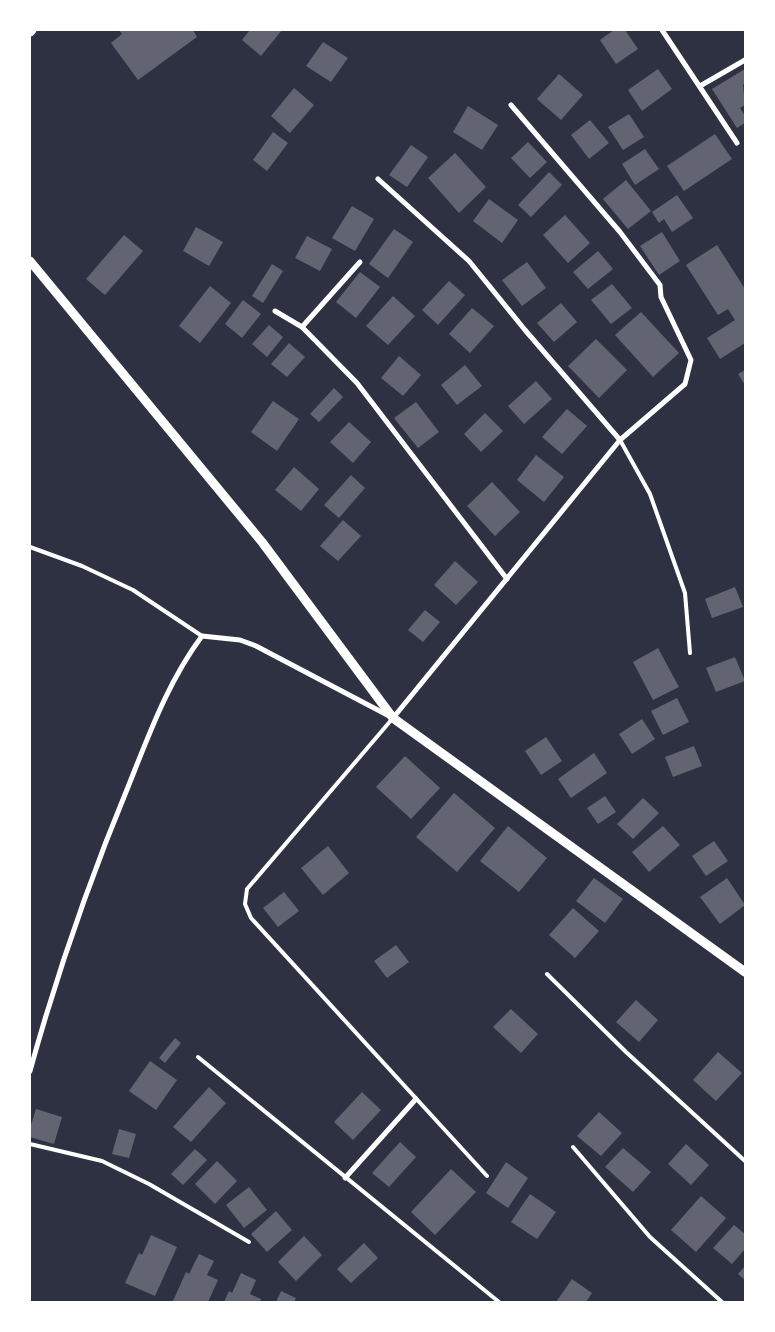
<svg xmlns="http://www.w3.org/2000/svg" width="775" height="1332" viewBox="0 0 775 1332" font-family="'Nunito Sans',sans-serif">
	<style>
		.building { fill: #626471 }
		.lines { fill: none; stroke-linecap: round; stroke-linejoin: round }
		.service { stroke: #fff; stroke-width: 4 }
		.minor { stroke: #fff; stroke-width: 5 }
		.tertiary { stroke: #fff; stroke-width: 9 }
	</style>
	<rect width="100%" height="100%" fill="#2d3142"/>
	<g class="building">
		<polygon points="119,30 193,30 197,37 138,80 111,43 122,34"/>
		<polygon points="250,30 282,30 261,56 242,40"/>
		<polygon points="614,30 625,30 638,49 616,64 600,40"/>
		<polygon points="323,42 348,58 331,82 306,66"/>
		<polygon points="658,69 672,89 642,111 628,90"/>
		<polygon points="745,69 745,83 743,85 745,105 740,108 745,116 745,123 737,128 712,89"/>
		<polygon points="559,74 583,95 561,120 537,99"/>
		<polygon points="294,88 314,105 290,133 271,116"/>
		<polygon points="468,106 498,125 482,150 453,132"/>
		<polygon points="629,114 644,137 623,150 608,127"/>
		<polygon points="590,120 609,143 589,159 571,135"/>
		<polygon points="273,132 288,143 267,171 253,160"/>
		<polygon points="715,134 732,159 684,191 667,166"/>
		<polygon points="528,142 547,162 530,178 511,158"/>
		<polygon points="411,145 428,157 407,187 389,175"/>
		<polygon points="645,149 659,169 635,185 622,164"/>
		<polygon points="455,153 486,187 459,213 428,178"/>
		<polygon points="549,172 562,185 531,217 518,205"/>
		<polygon points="626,180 651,211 628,229 603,199"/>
		<polygon points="677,195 693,218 672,232 664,219 659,223 652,212"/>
		<polygon points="489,199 518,220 502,243 473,221"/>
		<polygon points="352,206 374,219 355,251 332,238"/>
		<polygon points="565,215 590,243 568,263 543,235"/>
		<polygon points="196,227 223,242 209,266 183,251"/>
		<polygon points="394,229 413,242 388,278 369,264"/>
		<polygon points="662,232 680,261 659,275 640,246"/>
		<polygon points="124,235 143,251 105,295 86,279"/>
		<polygon points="307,236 332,249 320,271 295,258"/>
		<polygon points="717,245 745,289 745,343 720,359 707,338 735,320 728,309 718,315 686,265"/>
		<polygon points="598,251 613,269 588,289 573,272"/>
		<polygon points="527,262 546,288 522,306 502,280"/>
		<polygon points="272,264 283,271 263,303 252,296"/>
		<polygon points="360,272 380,287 356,318 336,302"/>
		<polygon points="449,281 465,295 438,325 422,310"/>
		<polygon points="612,284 632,308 611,324 591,300"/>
		<polygon points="210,286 231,303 200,343 179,326"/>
		<polygon points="393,296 415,316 388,345 366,326"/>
		<polygon points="243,300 261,314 242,338 225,324"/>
		<polygon points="561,303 577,322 554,342 537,323"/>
		<polygon points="472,308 494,326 470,353 449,334"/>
		<polygon points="641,312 679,353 653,377 615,335"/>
		<polygon points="269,325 283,337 267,357 252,344"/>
		<polygon points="596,339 627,370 599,398 568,366"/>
		<polygon points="289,343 305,357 287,377 271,364"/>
		<polygon points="399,356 421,375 403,396 381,378"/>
		<polygon points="465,365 482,386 457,405 441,385"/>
		<polygon points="745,370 745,385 738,374"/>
		<polygon points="536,381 552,399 524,424 508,406"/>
		<polygon points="334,388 343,397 319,422 310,414"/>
		<polygon points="273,401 299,419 277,451 251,432"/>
		<polygon points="416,402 439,432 418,448 394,418"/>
		<polygon points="567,409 587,426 562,454 542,437"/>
		<polygon points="485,413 503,431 481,452 464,434"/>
		<polygon points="349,422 371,442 353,463 330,442"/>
		<polygon points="536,455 564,477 544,502 517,480"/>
		<polygon points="294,467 319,489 301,511 275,490"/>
		<polygon points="351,475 365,488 339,518 324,505"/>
		<polygon points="492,482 520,512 495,536 467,506"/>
		<polygon points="343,520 361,536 338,561 320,546"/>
		<polygon points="455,561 478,582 456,605 434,585"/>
		<polygon points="735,587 743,607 712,618 705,599"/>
		<polygon points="425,610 440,622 423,642 408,630"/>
		<polygon points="658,648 679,687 653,700 633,662"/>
		<polygon points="735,657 745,681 716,692 706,668"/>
		<polygon points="677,698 689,722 663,735 651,711"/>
		<polygon points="642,719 655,739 632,754 619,734"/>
		<polygon points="546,737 562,761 541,775 525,751"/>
		<polygon points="694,746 702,766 673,777 665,757"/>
		<polygon points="594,753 607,773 571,798 558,779"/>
		<polygon points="405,756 440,788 411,819 376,787"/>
		<polygon points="454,793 495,828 457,872 416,837"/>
		<polygon points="605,796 616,812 598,824 587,808"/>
		<polygon points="643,798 659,813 633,839 617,824"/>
		<polygon points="508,826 547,858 519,892 480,861"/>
		<polygon points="663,826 680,845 649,872 632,852"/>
		<polygon points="714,841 728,861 706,876 692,856"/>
		<polygon points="328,846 349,873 323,895 301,868"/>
		<polygon points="594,878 623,899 605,923 576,901"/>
		<polygon points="727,878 745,905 720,924 700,897"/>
		<polygon points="284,892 299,911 278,927 263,908"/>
		<polygon points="573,908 599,931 575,958 549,935"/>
		<polygon points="396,945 409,962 387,978 374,961"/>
		<polygon points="636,1000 658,1020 639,1042 616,1022"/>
		<polygon points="511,1009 538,1034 521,1053 493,1027"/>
		<polygon points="175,1038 181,1043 165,1063 159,1058"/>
		<polygon points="718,1052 742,1073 716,1101 693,1080"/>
		<polygon points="150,1061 177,1080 156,1110 129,1091"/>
		<polygon points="209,1087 226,1103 191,1142 173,1127"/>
		<polygon points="362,1092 381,1110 353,1140 334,1122"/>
		<polygon points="36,1109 62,1117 54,1144 30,1137 30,1128"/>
		<polygon points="599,1112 622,1133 601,1156 577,1136"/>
		<polygon points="119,1129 136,1134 129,1158 112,1154"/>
		<polygon points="400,1142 416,1157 389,1187 372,1173"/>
		<polygon points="686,1144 709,1165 691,1185 668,1164"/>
		<polygon points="623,1148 651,1172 633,1192 605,1167"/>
		<polygon points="195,1149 207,1160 183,1185 171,1174"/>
		<polygon points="217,1161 237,1181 215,1204 195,1184"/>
		<polygon points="506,1162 528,1178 508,1208 486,1193"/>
		<polygon points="451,1169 476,1192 435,1235 411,1212"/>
		<polygon points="249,1187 267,1210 244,1228 226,1205"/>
		<polygon points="530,1194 556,1212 537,1239 511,1222"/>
		<polygon points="701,1196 726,1218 696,1252 671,1230"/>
		<polygon points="276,1211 292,1230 267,1252 251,1234"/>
		<polygon points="734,1225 745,1234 745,1249 732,1264 713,1248"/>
		<polygon points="151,1235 177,1247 155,1296 125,1283 139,1253 142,1255"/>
		<polygon points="304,1236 322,1255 296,1281 278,1262"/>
		<polygon points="364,1243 378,1258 351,1283 337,1269"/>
		<polygon points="199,1254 214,1261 207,1275 218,1280 208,1302 173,1301 186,1272 189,1274"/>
		<polygon points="745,1266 745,1280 738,1274"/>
		<polygon points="241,1273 256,1280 250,1294 261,1299 260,1302 224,1302 229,1291 232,1293"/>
		<polygon points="572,1279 592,1293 586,1302 556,1302"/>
		<polygon points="281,1291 296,1298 294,1302 276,1302"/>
	</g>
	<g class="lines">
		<g class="service">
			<polyline points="620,440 650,494 685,593 690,653"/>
			<polyline points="30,547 82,566 133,590 202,636"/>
			<polyline points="393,718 247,889 245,904 251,918 487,1176"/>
			<polyline points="547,974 626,1052 745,1161"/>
			<polyline points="198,1057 499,1302"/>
			<polyline points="30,1144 102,1161 149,1184 249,1242"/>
			<polyline points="573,1147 650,1237 722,1302"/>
		</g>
		<g class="minor">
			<polyline points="662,30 737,143"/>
			<polyline points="700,86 745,60"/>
			<polyline points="378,179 469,261 525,330 620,440"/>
			<polyline points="275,311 302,327 357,383 507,579"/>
			<polyline points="302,327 360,262"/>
			<path d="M30,1071C57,973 91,876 130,782C150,732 169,680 202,636L240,640L256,646L393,718L620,440L685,384L691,360L661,297L660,285L620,232L511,105"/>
			<polyline points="345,1178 416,1099"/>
		</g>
		<g class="tertiary">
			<polyline points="30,32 32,30"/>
			<polyline points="30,261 262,542 393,718 745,972"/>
		</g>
	</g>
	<rect width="775" height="1332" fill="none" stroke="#ffffff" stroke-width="62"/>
</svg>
